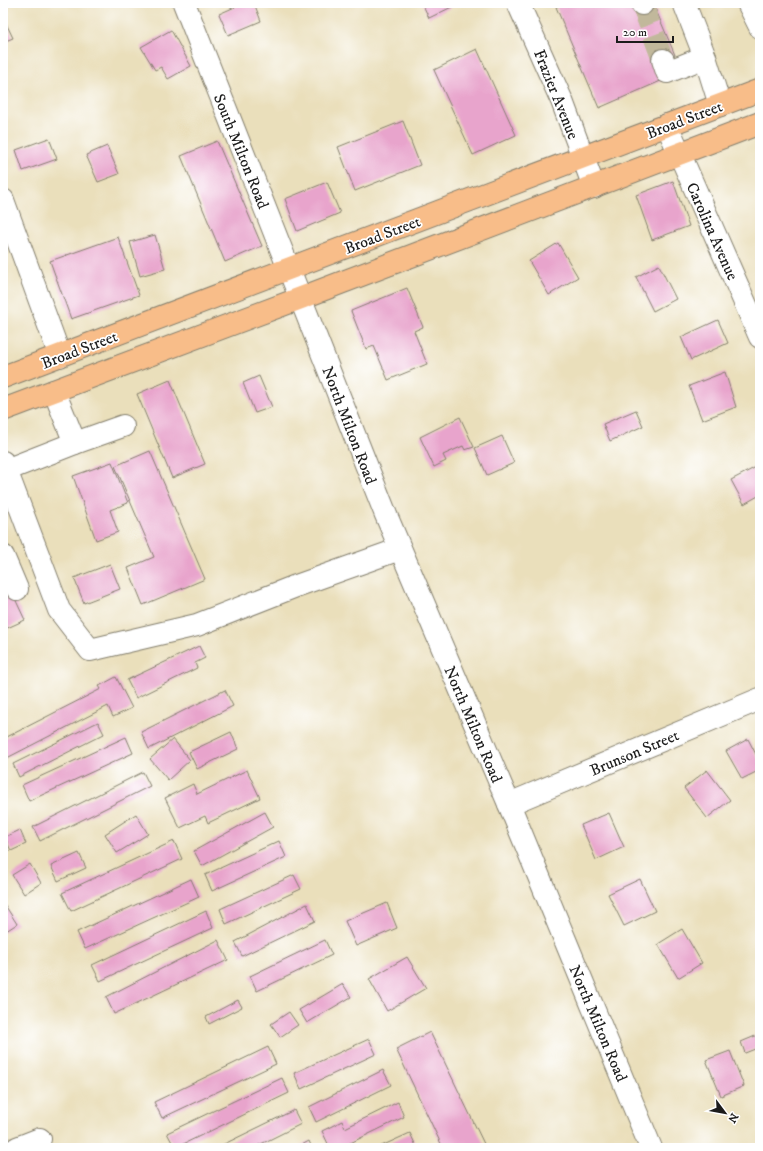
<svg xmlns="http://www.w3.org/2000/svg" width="763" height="1151" viewBox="0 0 763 1151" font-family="'IM FELL DW Pica',serif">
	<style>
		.building { fill: #e8a4cc }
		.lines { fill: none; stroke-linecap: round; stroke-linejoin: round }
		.minor-tunnel { stroke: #c1b89b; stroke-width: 22; stroke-dasharray: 22 11; stroke-linecap: butt }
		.minor-casing { stroke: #837e6c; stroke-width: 24 }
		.major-casing { stroke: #837e6c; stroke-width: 24 }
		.minor { stroke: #fff; stroke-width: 22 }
		.major { stroke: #f8bd89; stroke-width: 22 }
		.labels { text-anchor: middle; stroke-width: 3.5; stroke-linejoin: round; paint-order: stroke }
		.street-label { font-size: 16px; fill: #1c1c1c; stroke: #fff }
	</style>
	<rect width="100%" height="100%" fill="#fff"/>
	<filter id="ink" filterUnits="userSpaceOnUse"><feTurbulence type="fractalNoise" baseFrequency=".025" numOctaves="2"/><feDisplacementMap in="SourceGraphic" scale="8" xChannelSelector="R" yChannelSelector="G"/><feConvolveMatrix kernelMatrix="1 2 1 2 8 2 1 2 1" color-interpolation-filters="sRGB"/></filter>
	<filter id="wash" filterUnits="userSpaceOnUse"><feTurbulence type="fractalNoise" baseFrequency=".012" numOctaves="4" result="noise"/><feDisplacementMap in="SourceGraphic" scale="16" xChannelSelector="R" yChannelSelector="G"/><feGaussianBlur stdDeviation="0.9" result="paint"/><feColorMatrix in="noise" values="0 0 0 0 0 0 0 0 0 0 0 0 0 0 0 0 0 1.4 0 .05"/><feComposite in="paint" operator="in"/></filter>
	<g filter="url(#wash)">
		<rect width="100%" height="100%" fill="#eadfbb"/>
		<g id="blocks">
			<g class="building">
				<polygon points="244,3 254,3 261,21 228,35 219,14"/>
				<polygon points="422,3 460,3 429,18"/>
				<polygon points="564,3 653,3 675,55 656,64 663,80 599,108 556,7"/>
				<polygon points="3,17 13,38 3,42"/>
				<polygon points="171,30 191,66 168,79 161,67 155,70 141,47"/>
				<polygon points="477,49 516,135 473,155 434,70"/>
				<polygon points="403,121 420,165 355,191 338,147"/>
				<polygon points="49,138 57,159 23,171 16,150"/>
				<polygon points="217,141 262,246 225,262 181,156"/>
				<polygon points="107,146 119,174 98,182 86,155"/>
				<polygon points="673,181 689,226 652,240 636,195"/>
				<polygon points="327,182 340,213 297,231 285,199"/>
				<polygon points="155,235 165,269 140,276 130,242"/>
				<polygon points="118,237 139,295 71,319 50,261"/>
				<polygon points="558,243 578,277 549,295 529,261"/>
				<polygon points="659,265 676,299 653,311 636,277"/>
				<polygon points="407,288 423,327 414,331 427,364 388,380 374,346 366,349 351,311"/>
				<polygon points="718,320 728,343 691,360 681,337"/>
				<polygon points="725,372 736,407 702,420 689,386"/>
				<polygon points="259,376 272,407 255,413 243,383"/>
				<polygon points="170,380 205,464 172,478 137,394"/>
				<polygon points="636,410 643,426 610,441 603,424"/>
				<polygon points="460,417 474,447 465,450 463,446 443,455 446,461 434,467 420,437"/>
				<polygon points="502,436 514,463 487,475 475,448"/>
				<polygon points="150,451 205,579 143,605 128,568 154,557 115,466"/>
				<polygon points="112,462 128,503 110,510 118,532 96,540 73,476"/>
				<polygon points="760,465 760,495 744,504 731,480"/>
				<polygon points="110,564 120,589 84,603 74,578"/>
				<polygon points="3,573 25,620 3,630"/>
				<polygon points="199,646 205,658 195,663 197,668 136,698 127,680"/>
				<polygon points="116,677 132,708 113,717 108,706 7,758 3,751 3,739 101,689 99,686"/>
				<polygon points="225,690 233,706 149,749 141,732"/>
				<polygon points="98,722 104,734 19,777 13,764"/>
				<polygon points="231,732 238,749 197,769 189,752"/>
				<polygon points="126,737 133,753 29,801 22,785"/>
				<polygon points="173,739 190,760 168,780 150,759"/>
				<polygon points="748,739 760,762 760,770 742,779 726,751"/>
				<polygon points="247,770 260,798 208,823 205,816 180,828 165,798 193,784 197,794"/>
				<polygon points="707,770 730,800 707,818 684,788"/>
				<polygon points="143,772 150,786 40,841 33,827"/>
				<polygon points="265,812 273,827 202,866 194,851"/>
				<polygon points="609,813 624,847 596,860 581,825"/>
				<polygon points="136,814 148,834 117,853 105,834"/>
				<polygon points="20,830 26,844 11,851 5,837"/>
				<polygon points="174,841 182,859 71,911 62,893"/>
				<polygon points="279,841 286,857 212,891 205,875"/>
				<polygon points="79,853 86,868 58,881 51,866"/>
				<polygon points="30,864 41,883 24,894 12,875"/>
				<polygon points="294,875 301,889 226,924 220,909"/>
				<polygon points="191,879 199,897 85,949 77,932"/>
				<polygon points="640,879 655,911 624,926 608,894"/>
				<polygon points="3,902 17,924 3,933"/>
				<polygon points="387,903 397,928 356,946 345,921"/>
				<polygon points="307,904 315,921 242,956 235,942"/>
				<polygon points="206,911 213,928 100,981 92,965"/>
				<polygon points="682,929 702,963 678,978 658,944"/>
				<polygon points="218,940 228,960 114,1014 106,997"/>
				<polygon points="325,940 332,955 257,991 250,976"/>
				<polygon points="407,957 426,988 387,1011 369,979"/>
				<polygon points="343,984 351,997 307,1023 299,1010"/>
				<polygon points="238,1000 242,1007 209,1024 206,1017"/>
				<polygon points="289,1012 298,1025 280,1037 271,1024"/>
				<polygon points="430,1032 486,1148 443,1148 396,1049"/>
				<polygon points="760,1034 760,1047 745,1053 741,1042"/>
				<polygon points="369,1039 376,1054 301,1089 294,1073"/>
				<polygon points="268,1047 276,1064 162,1118 154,1102"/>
				<polygon points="730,1051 744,1086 721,1096 706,1060"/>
				<polygon points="383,1070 391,1085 316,1122 309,1107"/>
				<polygon points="282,1078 289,1093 175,1148 167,1133"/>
				<polygon points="398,1102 404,1117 340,1148 330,1148 322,1131 342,1121 345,1128"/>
				<polygon points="294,1110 301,1124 253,1148 216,1148"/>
				<polygon points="410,1133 417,1148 377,1148"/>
				<polygon points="309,1141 312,1148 296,1148"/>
			</g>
		</g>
	</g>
	<g filter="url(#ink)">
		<use href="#blocks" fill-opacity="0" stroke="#837e6c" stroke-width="1"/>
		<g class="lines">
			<polyline class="minor-tunnel" points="642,4 663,60"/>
			<defs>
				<g id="minor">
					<polyline points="184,3 386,515 509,804 651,1148"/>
					<polyline points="518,3 562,101 594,187"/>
					<polyline points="642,3 642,4"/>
					<polyline points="684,3 705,57 720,105"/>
					<polyline points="748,3 760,27"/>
					<polyline points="663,60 667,72 705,57"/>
					<polyline points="667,125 760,337"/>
					<polyline points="3,200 60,356"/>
					<polyline points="54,391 75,443 123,426"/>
					<polyline points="3,462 59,610 90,650 197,625 296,586 400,549"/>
					<polyline points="6,470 75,443"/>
					<polyline points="3,556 17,589"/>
					<polyline points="509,804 760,699"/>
					<polyline points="17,1148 40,1139"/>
				</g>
				<g id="major">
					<polyline points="3,377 760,90"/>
					<polyline points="3,410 301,298 760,123"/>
				</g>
			</defs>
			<use href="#minor" class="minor-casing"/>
			<use href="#major" class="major-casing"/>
			<use href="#minor" class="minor"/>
			<use href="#major" class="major"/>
		</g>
	</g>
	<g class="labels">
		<g class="street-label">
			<text transform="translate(557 94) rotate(68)" y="6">Frazier Avenue</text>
			<text transform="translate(684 119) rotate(-21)" y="6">Broad Street</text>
			<text transform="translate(242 151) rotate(68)" y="6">South Milton Road</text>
			<text transform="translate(713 231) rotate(66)" y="6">Carolina Avenue</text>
			<text transform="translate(382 234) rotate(-21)" y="6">Broad Street</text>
			<text transform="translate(79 349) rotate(-21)" y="6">Broad Street</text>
			<text transform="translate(350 425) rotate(69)" y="6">North Milton Road</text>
			<text transform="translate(474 724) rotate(67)" y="6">North Milton Road</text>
			<text transform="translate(634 752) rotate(-23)" y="6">Brunson Street</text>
			<text transform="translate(599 1023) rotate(67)" y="6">North Milton Road</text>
		</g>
	</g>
	<rect width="763" height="1151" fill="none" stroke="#fff" stroke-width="16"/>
	<g transform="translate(725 1113) rotate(122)" stroke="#ffffff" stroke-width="3" paint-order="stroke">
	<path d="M0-3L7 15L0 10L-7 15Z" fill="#1c1c1c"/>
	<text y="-6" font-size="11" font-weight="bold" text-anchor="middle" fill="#1c1c1c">N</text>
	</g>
	<path d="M617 36v6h56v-6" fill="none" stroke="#1c1c1c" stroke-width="2"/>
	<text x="623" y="36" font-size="12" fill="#1c1c1c" stroke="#ffffff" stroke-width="3" paint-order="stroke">20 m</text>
</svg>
